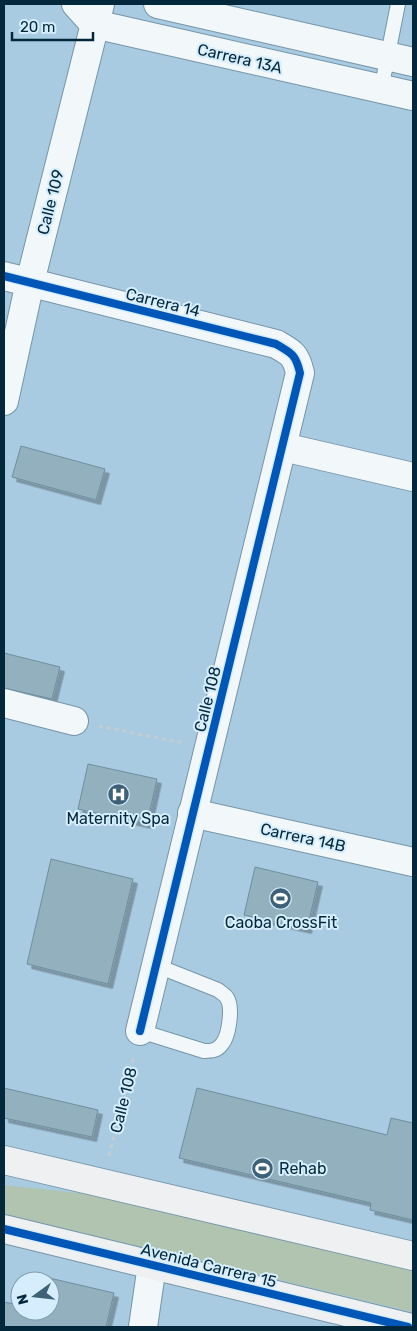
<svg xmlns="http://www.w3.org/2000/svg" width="417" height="1331" viewBox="0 0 417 1331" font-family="Rubik,sans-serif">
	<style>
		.grass { fill: #b0c4af }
		.building { fill: #92b0be; stroke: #6e8f9d; filter: url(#shadow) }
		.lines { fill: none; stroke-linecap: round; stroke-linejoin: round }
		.service-casing { stroke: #7596a8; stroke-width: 16 }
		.minor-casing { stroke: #7596a8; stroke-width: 30 }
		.secondary-casing { stroke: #7596a8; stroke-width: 30 }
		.path { stroke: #c2cdd3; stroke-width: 3; stroke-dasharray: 4 4; stroke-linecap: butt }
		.service { stroke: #f2f7fa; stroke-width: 14 }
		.minor { stroke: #f2f7fa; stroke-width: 28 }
		.secondary { stroke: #eef0f2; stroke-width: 28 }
		.cycleway-casing { stroke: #d5edfc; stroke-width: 11 }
		.cycleway { stroke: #0057b8; stroke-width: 8 }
		.labels { text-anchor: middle; stroke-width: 4; stroke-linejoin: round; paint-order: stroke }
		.street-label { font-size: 16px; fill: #03283c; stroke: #d5edfc }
		.poi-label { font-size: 16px; fill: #03283c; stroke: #d5edfc }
	</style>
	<defs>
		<filter id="shadow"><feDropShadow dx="4.5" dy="4.5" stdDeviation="0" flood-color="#0004"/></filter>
	</defs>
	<rect width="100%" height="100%" fill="#a9cbe1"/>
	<polygon class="grass" points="4,1185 97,1195 413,1267 413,1312 4,1214"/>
	<g class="building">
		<polygon points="21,446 105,469 96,500 12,477"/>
		<polygon points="4,653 60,667 52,699 4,688"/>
		<polygon points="88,764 157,779 147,824 78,809"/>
		<polygon points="51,859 133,879 108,984 27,964"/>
		<polygon points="255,867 318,882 307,929 244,915"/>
		<polygon points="4,1088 98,1110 92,1137 4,1118"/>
		<polygon points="197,1088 387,1135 391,1118 413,1123 413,1220 370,1210 371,1203 179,1158"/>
		<polygon points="32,1274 114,1293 106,1327 4,1327 4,1302 20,1305 20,1311 50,1311 50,1281 30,1281"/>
	</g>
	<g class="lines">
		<defs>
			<g id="service">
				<polyline points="381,90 398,4"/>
				<path d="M140,1031L204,1051C211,1051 217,1051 222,1044C229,1036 233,1007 227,998C225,994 221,993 218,990L155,965"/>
			</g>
			<g id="minor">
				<polyline points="76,4 94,24 413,96"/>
				<polyline points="158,4 413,62"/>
				<path d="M4,276L276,344C292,353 296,355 300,373L140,1031"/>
				<polyline points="4,401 30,282 100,4"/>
				<polyline points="283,447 413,477"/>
				<polyline points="4,703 74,721"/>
				<polyline points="192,813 413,862"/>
				<polyline points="143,1327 152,1265"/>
			</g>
			<g id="secondary">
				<polyline points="4,1160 413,1256"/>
				<polyline points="4,1229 408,1327"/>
			</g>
		</defs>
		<use href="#service" class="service-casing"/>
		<use href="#minor" class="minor-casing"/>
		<use href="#secondary" class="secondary-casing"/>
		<g class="path">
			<polyline points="99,726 183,743"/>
			<polyline points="109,1156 134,1056"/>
		</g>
		<use href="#service" class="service"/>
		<use href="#minor" class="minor"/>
		<use href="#secondary" class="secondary"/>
		<defs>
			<g id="cycleway">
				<path d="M4,276L276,344C292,353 296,355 300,373L140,1031"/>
				<polyline points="4,1229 408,1327"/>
			</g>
		</defs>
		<use href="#cycleway" class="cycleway-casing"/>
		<use href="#cycleway" class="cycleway"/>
	</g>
	<defs>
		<symbol id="hospital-disc" viewBox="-11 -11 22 22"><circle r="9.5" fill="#3d6176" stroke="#d5edfc"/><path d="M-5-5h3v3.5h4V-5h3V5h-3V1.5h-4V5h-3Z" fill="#fff"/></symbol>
		<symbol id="stadium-disc" viewBox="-11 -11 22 22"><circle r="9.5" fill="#3d6176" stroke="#d5edfc"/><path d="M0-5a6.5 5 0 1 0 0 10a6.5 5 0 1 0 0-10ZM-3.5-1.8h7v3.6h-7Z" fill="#fff"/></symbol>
	</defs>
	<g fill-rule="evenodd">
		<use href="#hospital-disc" x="106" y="782" width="25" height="25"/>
		<use href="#stadium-disc" x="268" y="886" width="25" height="25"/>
		<use href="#stadium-disc" x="250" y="1156" width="25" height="25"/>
	</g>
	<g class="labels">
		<g class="street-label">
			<text transform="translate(240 58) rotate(13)" y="6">Carrera 13A</text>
			<text transform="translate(50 202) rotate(-76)" y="6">Calle 109</text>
			<text transform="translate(163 302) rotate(14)" y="6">Carrera 14</text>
			<text transform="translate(207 699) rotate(-76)" y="6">Calle 108</text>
			<text transform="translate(303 837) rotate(12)" y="6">Carrera 14B</text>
			<text transform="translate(123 1100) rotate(-76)" y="6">Calle 108</text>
			<text transform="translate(209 1265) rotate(14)" y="6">Avenida Carrera 15</text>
		</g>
		<g class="poi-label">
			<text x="118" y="824">Maternity Spa</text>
			<text x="281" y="928">Caoba CrossFit</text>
			<text x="279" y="1174" text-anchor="start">Rehab</text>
		</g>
	</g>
	<rect width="417" height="1331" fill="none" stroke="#03283c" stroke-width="10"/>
	<g transform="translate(35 1296) rotate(255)"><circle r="24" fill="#d5edfc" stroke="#819eaf"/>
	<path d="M0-4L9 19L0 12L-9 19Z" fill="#3d6176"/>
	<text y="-8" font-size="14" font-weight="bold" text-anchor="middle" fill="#03283c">N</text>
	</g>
	<path d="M12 32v8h81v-8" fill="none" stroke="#03283c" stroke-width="2.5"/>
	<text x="20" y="32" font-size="15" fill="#03283c" stroke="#d5edfc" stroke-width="4" paint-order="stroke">20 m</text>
</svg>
